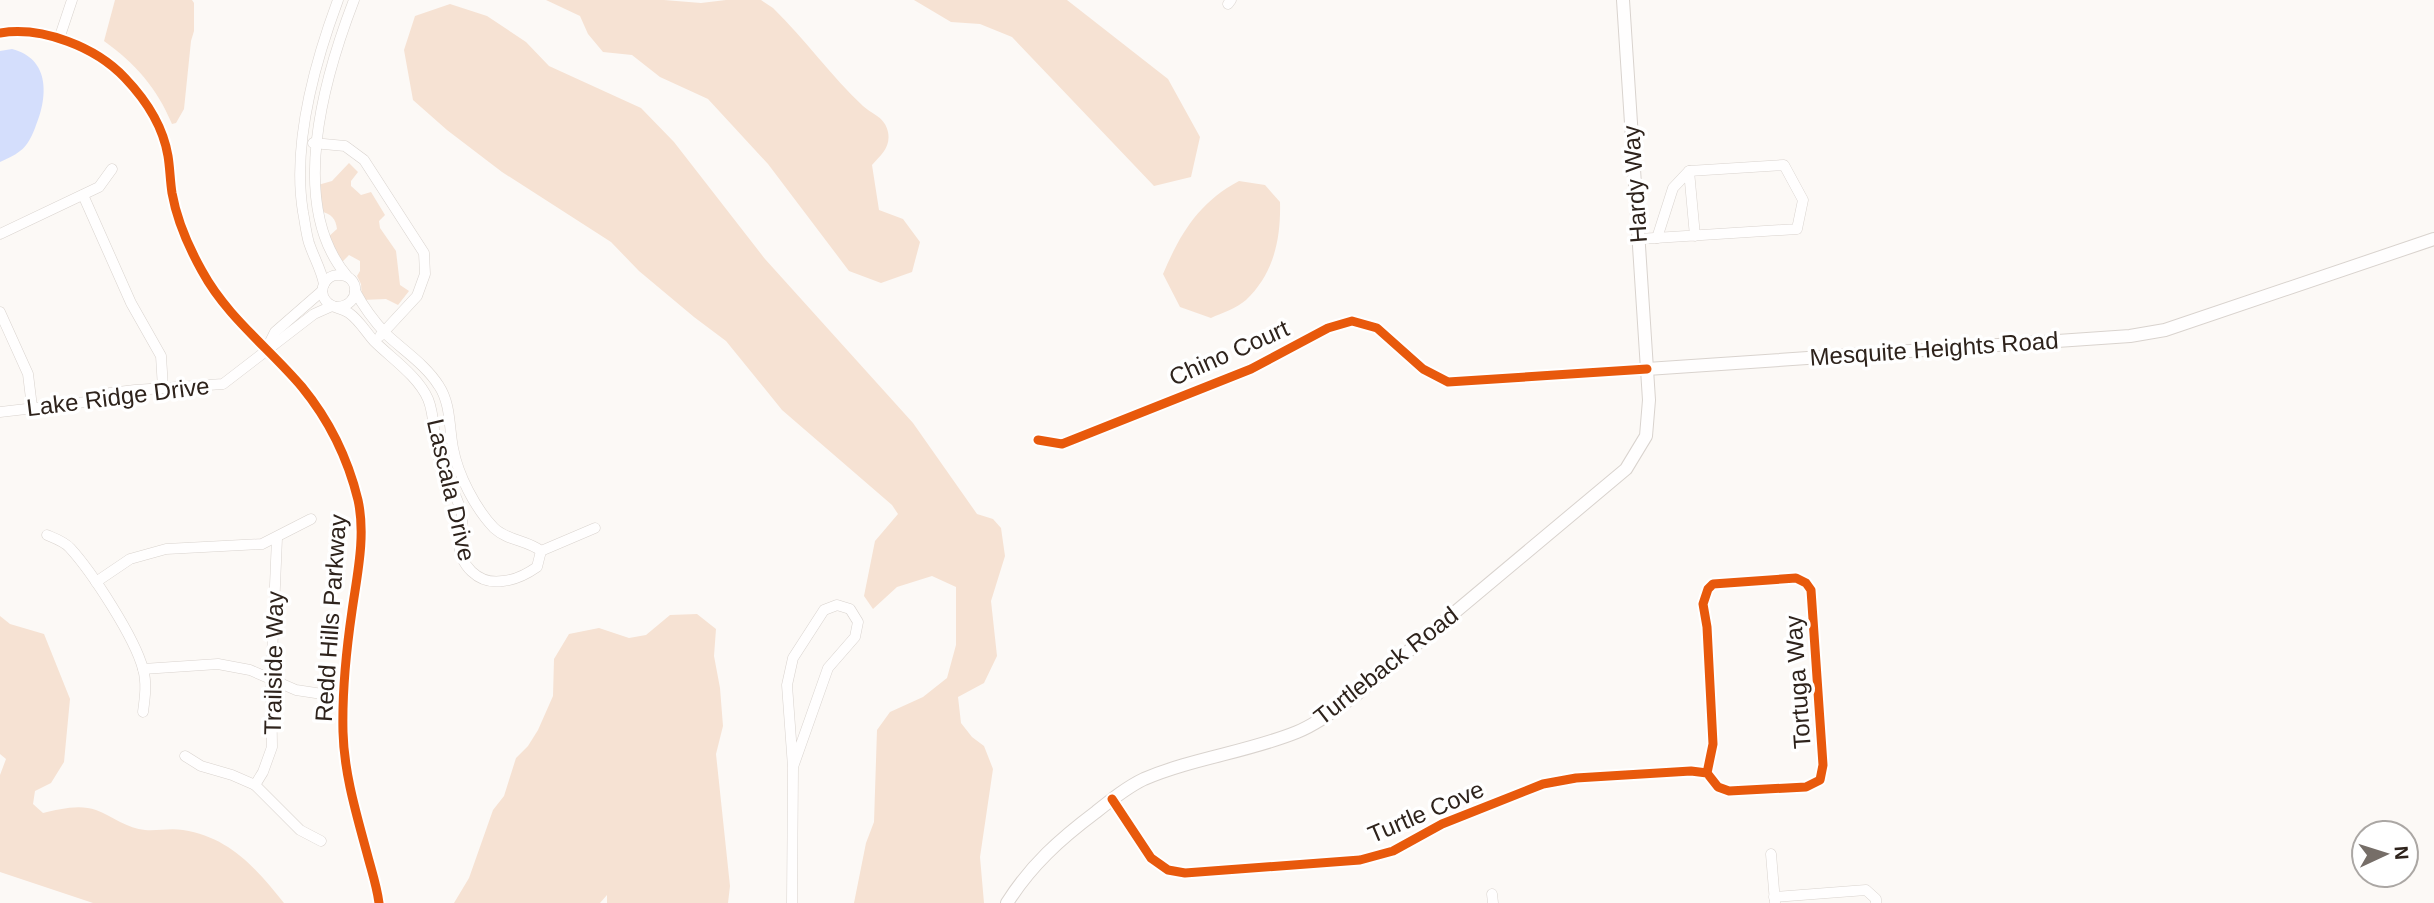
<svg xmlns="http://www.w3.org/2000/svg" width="2434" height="903" viewBox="0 0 2434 903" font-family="Helvetica,sans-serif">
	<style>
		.green { fill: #f6e2d3 }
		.water { fill: #d4defc }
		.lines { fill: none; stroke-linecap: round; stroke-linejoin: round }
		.minor-casing { stroke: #d9d3ce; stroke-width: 11 }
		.major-casing { stroke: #d9d3ce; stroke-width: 14 }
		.minor { stroke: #fffefe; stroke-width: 10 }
		.major { stroke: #fffefe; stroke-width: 12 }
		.cycleway-casing { stroke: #fff; stroke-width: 13 }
		.cycleway { stroke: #e8590c; stroke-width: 9 }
		.labels { text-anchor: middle; stroke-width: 7; stroke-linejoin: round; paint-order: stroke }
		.street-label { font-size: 24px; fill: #2e231c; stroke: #fff }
	</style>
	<rect width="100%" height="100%" fill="#fcf9f6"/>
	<g class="green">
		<path d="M115,0H192L194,3V31L191,41L184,109L176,123L172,124C157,88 135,63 104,41Z"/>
		<path d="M546,0H664L701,3L726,0H761L773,8C805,39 831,76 863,106C873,115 885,117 888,132C891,147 881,155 872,165L879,210L903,219L920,242L912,272L881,283L849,271L768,164L708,99L660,77L632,55L603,52L588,34L580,16Z"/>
		<polygon points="914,0 1067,0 1168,79 1200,137 1191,177 1154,186 1012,37 980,24 951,22"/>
		<polygon points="450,4 487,16 526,42 549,66 641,108 674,142 765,259 913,423 977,514 993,519 1001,528 1005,556 991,601 997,656 984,683 958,697 961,723 972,737 984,746 993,769 980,857 984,903 854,903 866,843 874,822 877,730 890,712 923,697 947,678 956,645 956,587 932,576 897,587 873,609 864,596 875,541 898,514 892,505 782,410 726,341 694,317 639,271 611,242 502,172 447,130 413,100 404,50 415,16"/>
		<path d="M349,163L358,172L351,181V186L361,195L371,192L385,215L379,221L380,228L396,251L400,285L409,291L398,305L386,299L362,300L361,284L357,276L360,271V261L349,255L342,262L327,238L337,229C336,219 331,213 321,212L318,185L332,181Z"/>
		<path d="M1239,181L1265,185L1280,202C1281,238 1274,274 1246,300C1237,308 1222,313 1211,318L1180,307L1163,274C1180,234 1199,202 1239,181Z"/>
		<polygon points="697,614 716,629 714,656 720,688 723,726 716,754 730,886 728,903 607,903 607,895 600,903 454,903 469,878 493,810 504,796 516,758 528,746 538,730 553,696 554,659 569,634 599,628 629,638 646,635 670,615"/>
		<path d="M0,616L10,624L44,634L70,699L64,762L51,783L35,791L33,804L43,813C59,809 80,804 96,810C112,816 128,829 145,830C158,831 170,828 183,830C229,837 256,868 284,903H93L0,872V775L6,759L0,754Z"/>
	</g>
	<path class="water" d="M12,49C51,59 48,98 35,128C32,136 27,146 20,151C14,156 6,159 0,162V51Z"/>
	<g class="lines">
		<defs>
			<g id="minor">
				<polyline points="1228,4 1231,0"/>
				<path d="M0,33C42,26 96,47 125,78C146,100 163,126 168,156C170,168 170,180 172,193C177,221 188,246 202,271C227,317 269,348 302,387C329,420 348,459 358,500C366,536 357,575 352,611C346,652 342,691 343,732C344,774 357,816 368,857C372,872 377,887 379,903"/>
				<polyline points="59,39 72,0"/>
				<polyline points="313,143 345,146 364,160 424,253 425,274 417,296 380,336"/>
				<polyline points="83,195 131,303 161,356 163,388"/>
				<polyline points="0,234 99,187 112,169"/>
				<polyline points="1657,238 1673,188 1689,171"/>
				<polyline points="1639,239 1797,229 1803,200 1784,165 1689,171 1695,236"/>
				<path d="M347,276C287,205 324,78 354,0"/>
				<path d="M324,284C321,269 314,258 309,243C306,233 305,222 303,212C292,145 315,62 338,0"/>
				<path d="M355,291C363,306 374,321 386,334C404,351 426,365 439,386C451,404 449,428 453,448C458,475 475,508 494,528C508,541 527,540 541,551"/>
				<path d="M337,307C361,306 361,275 339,275C326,274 317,290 326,301C331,308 342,308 349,313C359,320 366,332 374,341C391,358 418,376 428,399C435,416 433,433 437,451C442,474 457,492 462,515C464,524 459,532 459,541C459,565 478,585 503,581C516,580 527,574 537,567L541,551"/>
				<polyline points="0,312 28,374 32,407"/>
				<polyline points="266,350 275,332 322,291"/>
				<polyline points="0,412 86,402 110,393 135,390 223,384 314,314 332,306"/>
				<polyline points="1038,440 1062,444 1251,369 1328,328 1352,321 1377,328 1423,369 1448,382 1647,369"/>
				<path d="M47,535C54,538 65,542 70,548C92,572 135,638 143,669C147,683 145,697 143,712"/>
				<polyline points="541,551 595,528"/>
				<polyline points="96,582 130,559 166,549 262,544 311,519"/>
				<polyline points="143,669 218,664 250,670 296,690 342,697"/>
				<polyline points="185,756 201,766 232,775 255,785 300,830 321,841"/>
				<polyline points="255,785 263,772 272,747 271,680 277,538"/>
				<polyline points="1112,799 1151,858 1168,870 1185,873 1360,860 1393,851 1442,824 1543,784 1576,778 1691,771 1707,773 1718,787 1729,791 1806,787 1820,780 1823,765 1811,590 1806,583 1796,578 1713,584 1708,589 1703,604 1707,627 1713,744 1707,773"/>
				<polyline points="1771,854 1775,902"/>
				<polyline points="1492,894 1493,903"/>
				<polyline points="1774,897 1866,890 1876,899 1876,903"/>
				<polyline points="792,903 793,767 787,685 793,658 824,610 837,605 850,609 858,622 855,637 828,668 793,767"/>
			</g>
			<g id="major">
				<polyline points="1647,369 2130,336 2165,330 2434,239"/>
				<path d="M1007,903C1031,865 1060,839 1096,812C1111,800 1127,787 1144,779C1193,758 1248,752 1297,732C1319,723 1337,708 1356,695L1626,469L1646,436L1649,400L1623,0"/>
			</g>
		</defs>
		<use href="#minor" class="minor-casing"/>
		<use href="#major" class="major-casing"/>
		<use href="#minor" class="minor"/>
		<use href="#major" class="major"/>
		<defs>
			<g id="cycleway">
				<path d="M0,33C42,26 96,47 125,78C146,100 163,126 168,156C170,168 170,180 172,193C177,221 188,246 202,271C227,317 269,348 302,387C329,420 348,459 358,500C366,536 357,575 352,611C346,652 342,691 343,732C344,774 357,816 368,857C372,872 377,887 379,903"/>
				<polyline points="1038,440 1062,444 1251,369 1328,328 1352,321 1377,328 1423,369 1448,382 1647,369"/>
				<polyline points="1112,799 1151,858 1168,870 1185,873 1360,860 1393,851 1442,824 1543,784 1576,778 1691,771 1707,773 1718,787 1729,791 1806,787 1820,780 1823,765 1811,590 1806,583 1796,578 1713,584 1708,589 1703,604 1707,627 1713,744 1707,773"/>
			</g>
		</defs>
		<use href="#cycleway" class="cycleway-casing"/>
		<use href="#cycleway" class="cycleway"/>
	</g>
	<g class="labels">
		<g class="street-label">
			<text transform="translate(1635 184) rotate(-94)" y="8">Hardy Way</text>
			<text transform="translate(1934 349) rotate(-4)" y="8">Mesquite Heights Road</text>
			<text transform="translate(1229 353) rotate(-24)" y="8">Chino Court</text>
			<text transform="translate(118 397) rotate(-7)" y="8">Lake Ridge Drive</text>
			<text transform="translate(451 490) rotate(77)" y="8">Lascala Drive</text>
			<text transform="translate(331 618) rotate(-86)" y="8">Redd Hills Parkway</text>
			<text transform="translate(274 663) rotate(-89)" y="8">Trailside Way</text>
			<text transform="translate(1386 666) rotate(-38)" y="8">Turtleback Road</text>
			<text transform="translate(1798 682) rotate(-94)" y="8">Tortuga Way</text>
			<text transform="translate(1426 812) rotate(-23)" y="8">Turtle Cove</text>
		</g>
	</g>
	<g transform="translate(2385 854) rotate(86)"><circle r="33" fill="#ffffff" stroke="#aba7a4" stroke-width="2"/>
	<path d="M0-5L12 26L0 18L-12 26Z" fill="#766e68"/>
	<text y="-10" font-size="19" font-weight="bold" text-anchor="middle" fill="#2e231c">N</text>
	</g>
</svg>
